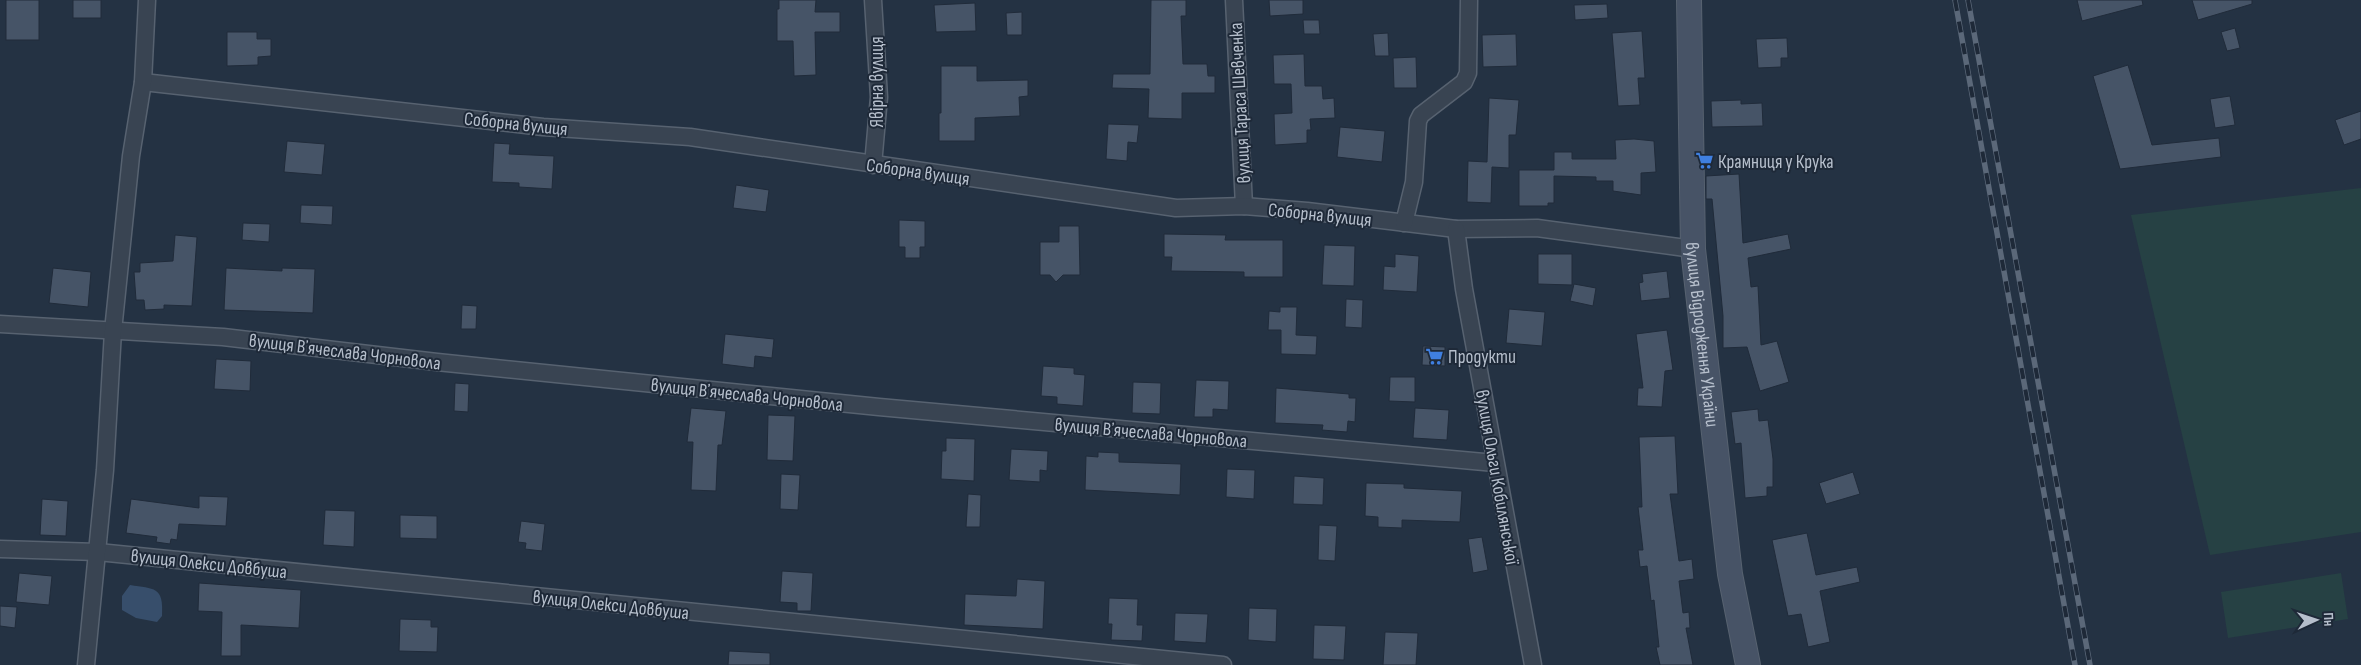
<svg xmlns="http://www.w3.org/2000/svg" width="2361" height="665" viewBox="0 0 2361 665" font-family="'Sofia Sans Condensed',sans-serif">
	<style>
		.green { fill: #264144 }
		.water { fill: #374e6b }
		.building { fill: #465467; stroke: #202b3a }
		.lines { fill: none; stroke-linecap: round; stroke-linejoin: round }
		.street-casing { stroke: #576270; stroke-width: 19 }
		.secondary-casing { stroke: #576270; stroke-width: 26 }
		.street { stroke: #394452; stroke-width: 16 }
		.secondary { stroke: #475366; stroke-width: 24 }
		.rail-casing { stroke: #5b6879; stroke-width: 5.5 }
		.rail { stroke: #1e2938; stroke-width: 4; stroke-dasharray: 11; stroke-linecap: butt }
		.labels { text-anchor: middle; stroke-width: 4; stroke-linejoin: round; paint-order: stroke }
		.street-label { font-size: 19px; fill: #b6bfcc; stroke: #1e2938 }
		.poi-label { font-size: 19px; fill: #b6bfcc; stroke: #1e2938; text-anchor: start }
	</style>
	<rect width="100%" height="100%" fill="#243243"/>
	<g class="green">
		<polygon points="2361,188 2361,532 2210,555 2131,215"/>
		<polygon points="2341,573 2348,619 2228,638 2221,592"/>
	</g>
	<path class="water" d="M130,585C154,589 164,586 162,616L157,622L136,618L122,610V596Z"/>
	<g class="building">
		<rect x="6" y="0" width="33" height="40"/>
		<rect x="73" y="0" width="28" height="18"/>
		<polygon points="779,0 816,0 815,12 840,12 840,32 815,32 816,75 794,76 793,41 777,41 777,9 779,9"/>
		<polygon points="1151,0 1186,0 1186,16 1181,16 1183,64 1207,64 1208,76 1215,76 1215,93 1182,93 1182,119 1148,118 1149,89 1112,88 1113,74 1150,74"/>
		<polygon points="1269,0 1303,0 1303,14 1270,16"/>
		<polygon points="2077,0 2142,0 2143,5 2082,21"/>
		<polygon points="2192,0 2252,0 2252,4 2198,20"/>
		<polygon points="975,3 976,31 936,32 934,5"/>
		<polygon points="1607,4 1608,18 1575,20 1574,5"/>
		<polygon points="1022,12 1022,35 1007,35 1006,13"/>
		<polygon points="1303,20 1319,20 1320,34 1304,34"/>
		<polygon points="2235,28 2240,48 2227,51 2221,32"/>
		<polygon points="1642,31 1645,78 1638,78 1640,105 1618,106 1612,33"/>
		<polygon points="227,32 257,32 257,39 271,39 271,56 258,57 258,65 227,66"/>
		<polygon points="1388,33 1389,56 1375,56 1373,34"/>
		<polygon points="1516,34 1517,66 1483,67 1482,35"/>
		<polygon points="1787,38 1788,58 1781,58 1781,67 1758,68 1756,39"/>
		<polygon points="1304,54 1305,86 1322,86 1323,99 1334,98 1335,118 1310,119 1311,130 1307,130 1307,143 1275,145 1274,114 1292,113 1291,84 1274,84 1273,55"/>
		<polygon points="1416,57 1417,88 1394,88 1393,58"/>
		<polygon points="2128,65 2152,145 2219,138 2221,157 2120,169 2093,76"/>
		<polygon points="941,66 977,66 977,81 1028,80 1028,96 1019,97 1020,116 975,118 975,141 939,141 939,113 941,113"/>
		<polygon points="2230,96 2235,125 2215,128 2210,99"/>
		<polygon points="1489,98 1519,100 1516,135 1509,135 1509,168 1492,167 1491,203 1467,202 1468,161 1487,162"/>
		<polygon points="1741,100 1741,104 1762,103 1763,126 1712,127 1711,101"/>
		<polygon points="2361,111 2361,139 2344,145 2335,120"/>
		<polygon points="1108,124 1139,125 1137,143 1128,142 1127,161 1106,159"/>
		<polygon points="1340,127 1385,131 1382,162 1337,157"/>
		<polygon points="1634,139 1654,141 1656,172 1641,173 1641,195 1613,191 1613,181 1596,181 1596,177 1554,176 1554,203 1548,203 1548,206 1519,206 1519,170 1554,170 1554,152 1572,152 1572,159 1616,159 1615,140"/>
		<polygon points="287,141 325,144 322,175 284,172"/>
		<polygon points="494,143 510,144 509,154 554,156 552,189 519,187 519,183 492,182"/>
		<polygon points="1739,174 1743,243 1788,234 1791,249 1748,258 1751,287 1758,286 1761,345 1777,341 1789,382 1760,391 1747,347 1723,348 1723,316 1712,199 1706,199 1706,176"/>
		<polygon points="736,185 769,190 766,212 733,208"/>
		<polygon points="301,205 333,206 332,225 300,223"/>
		<polygon points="899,220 925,221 925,247 920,247 920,258 905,258 905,247 899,247"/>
		<polygon points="243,223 270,224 269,242 242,240"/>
		<polygon points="1059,226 1079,226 1080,275 1063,275 1056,282 1050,275 1040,275 1040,242 1059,242"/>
		<polygon points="1164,234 1226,235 1225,240 1283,240 1283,277 1244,277 1244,272 1171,271 1172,257 1164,257"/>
		<polygon points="175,235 197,237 192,306 164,305 164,309 145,310 144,300 136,300 134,272 140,272 140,263 173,261"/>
		<polygon points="1324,245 1355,246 1354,286 1322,285"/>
		<polygon points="1395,254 1419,256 1417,292 1383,290 1384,266 1395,267"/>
		<polygon points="1538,254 1572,254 1572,285 1538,284"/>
		<polygon points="53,268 91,272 88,307 49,303"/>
		<polygon points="226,268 282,271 282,268 315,269 313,313 224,310"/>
		<polygon points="1667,271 1670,298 1641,301 1639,283 1643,282 1642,274"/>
		<polygon points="1574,284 1596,288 1593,306 1570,301"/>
		<polygon points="1346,299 1363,300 1362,328 1345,327"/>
		<polygon points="462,305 477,306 476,329 461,329"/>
		<polygon points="1280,307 1297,307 1296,335 1317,336 1316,355 1281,354 1281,330 1268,330 1269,311 1280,312"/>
		<polygon points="1509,309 1545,312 1542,346 1506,343"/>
		<polygon points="1667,330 1673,370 1665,371 1662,407 1637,406 1638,388 1643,388 1636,334"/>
		<polygon points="725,334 774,339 772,358 755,356 754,368 722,364"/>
		<polygon points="1423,346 1445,347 1445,366 1422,365"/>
		<polygon points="216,359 251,361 250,391 214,389"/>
		<polygon points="1043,366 1074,368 1074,374 1085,375 1083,406 1057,404 1057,397 1041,396"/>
		<polygon points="1390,377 1415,377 1415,402 1389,401"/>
		<polygon points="1196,380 1229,381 1228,410 1213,409 1213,417 1194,417"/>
		<polygon points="1133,382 1161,383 1160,414 1132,413"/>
		<polygon points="455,383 469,384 468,412 454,411"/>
		<polygon points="1276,388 1349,394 1349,398 1356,398 1355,422 1348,421 1347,432 1322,430 1323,425 1275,423"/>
		<polygon points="691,408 726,411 722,445 718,445 716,491 691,490 693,442 687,442"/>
		<polygon points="1415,408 1449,410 1447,440 1413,438"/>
		<polygon points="1758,409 1759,421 1768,420 1773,459 1773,487 1767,487 1767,496 1745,498 1741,443 1735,444 1731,412"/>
		<polygon points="768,415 795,416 793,461 767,460"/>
		<polygon points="1675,436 1678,494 1670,494 1679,561 1692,559 1694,579 1679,581 1683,613 1689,612 1690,628 1686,628 1693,665 1660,665 1656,647 1659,647 1654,600 1651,601 1647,566 1640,567 1638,550 1643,550 1638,507 1642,507 1639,437"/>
		<polygon points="946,438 975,439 974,481 941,479 942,451 946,451"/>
		<polygon points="1011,449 1048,451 1047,471 1040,470 1040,482 1009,480"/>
		<polygon points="1098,452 1119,453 1119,462 1181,464 1180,495 1085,490 1086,456 1098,457"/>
		<polygon points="1227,469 1255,470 1254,499 1226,497"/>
		<polygon points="1853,472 1860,494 1826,504 1819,483"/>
		<polygon points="781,474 800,475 798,510 780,509"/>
		<polygon points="1294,476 1324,478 1323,505 1293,504"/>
		<polygon points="1366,483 1404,484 1404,488 1462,491 1460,522 1402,520 1402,528 1378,527 1378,517 1365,516"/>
		<polygon points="968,494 981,495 980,527 966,527"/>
		<polygon points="199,496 228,497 226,526 179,524 177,540 171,539 170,544 156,542 157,537 126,533 131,499 199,508"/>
		<polygon points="42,499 68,501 66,536 40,535"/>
		<polygon points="325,510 355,511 354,547 323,545"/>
		<polygon points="400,515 437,516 437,539 400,538"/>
		<polygon points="521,521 545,524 542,551 525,549 526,543 518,542"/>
		<polygon points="1319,525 1337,526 1335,561 1318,560"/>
		<polygon points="1807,533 1816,575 1857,567 1860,582 1820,591 1830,642 1808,647 1801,614 1788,616 1772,540"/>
		<polygon points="1482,537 1488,570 1473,573 1468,539"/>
		<polygon points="782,571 813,573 811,611 797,611 797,603 780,602"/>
		<polygon points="19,573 52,576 49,605 16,602"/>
		<polygon points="1017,579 1045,581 1043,629 964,625 965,594 1016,596"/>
		<polygon points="199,583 301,590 299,628 241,625 241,656 221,656 222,612 198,611"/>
		<polygon points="1109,598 1138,599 1137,625 1143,625 1142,641 1111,640 1112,624 1108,624"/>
		<polygon points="0,606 17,607 15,628 0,626"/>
		<polygon points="1249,608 1277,609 1276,642 1248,640"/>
		<polygon points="1175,613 1208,614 1206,643 1174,641"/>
		<polygon points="400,619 431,620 431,627 438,627 437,652 399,651"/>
		<polygon points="1314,625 1346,626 1344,660 1313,659"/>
		<polygon points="1385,632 1418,633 1416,665 1383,665"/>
		<polygon points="729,651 770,653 770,665 728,665"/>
	</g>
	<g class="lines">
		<defs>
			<g id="street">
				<polyline points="873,0 879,97 873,165"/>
				<polyline points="1234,0 1244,206"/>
				<polyline points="143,82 543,127 690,137 1176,208 1244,206 1307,211 1456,229 1537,228 1693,249"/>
				<polyline points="1404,223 1414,182 1418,121 1421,115 1464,82 1468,73 1469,0"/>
				<polyline points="1456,229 1464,289 1533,665"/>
				<polyline points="0,324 223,337 437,362 879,407 1495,463"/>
				<polyline points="0,549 98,552 1223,665"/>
				<polyline points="86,665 105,470 113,331 131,156 143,82 147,0"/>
			</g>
			<g id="secondary">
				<path id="s1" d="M1689,0L1693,249L1730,574L1748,665"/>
			</g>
		</defs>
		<use href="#street" class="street-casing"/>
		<use href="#secondary" class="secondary-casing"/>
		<use href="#street" class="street"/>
		<use href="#secondary" class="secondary"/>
		<defs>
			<g id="rail">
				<polyline points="1955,0 2075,665"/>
				<polyline points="1968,0 2090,665"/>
			</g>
		</defs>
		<use href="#rail" class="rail-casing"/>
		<use href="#rail" class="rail"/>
	</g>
	<defs>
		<symbol id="supermarket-bare" viewBox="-9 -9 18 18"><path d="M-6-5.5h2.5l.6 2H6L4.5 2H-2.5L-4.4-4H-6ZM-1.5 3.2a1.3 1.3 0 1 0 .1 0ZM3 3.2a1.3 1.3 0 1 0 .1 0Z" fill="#3f7fe0" stroke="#1e2938" stroke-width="2.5" paint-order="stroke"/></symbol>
	</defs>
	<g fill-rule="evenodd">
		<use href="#supermarket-bare" x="1692" y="148" width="25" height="25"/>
		<use href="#supermarket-bare" x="1422" y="344" width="25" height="25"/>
	</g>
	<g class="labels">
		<g class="street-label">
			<text transform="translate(876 82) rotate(-90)" y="7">Явірна вулиця</text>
			<text transform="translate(1239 103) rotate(-93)" y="7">вулиця Тараса Шевченка</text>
			<text transform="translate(516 123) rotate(6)" y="7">Соборна вулиця</text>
			<text transform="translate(918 171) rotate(8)" y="7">Соборна вулиця</text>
			<text transform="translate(1320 214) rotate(6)" y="7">Соборна вулиця</text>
			<text dy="7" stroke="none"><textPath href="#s1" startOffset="335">вулиця Відродження України</textPath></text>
			<text transform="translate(345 351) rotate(7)" y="7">вулиця Вʼячеслава Чорновола</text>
			<text transform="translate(747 394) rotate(6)" y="7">вулиця Вʼячеслава Чорновола</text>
			<text transform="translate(1151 432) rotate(5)" y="7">вулиця Вʼячеслава Чорновола</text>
			<text transform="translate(1498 477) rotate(80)" y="7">вулиця Ольги Кобилянської</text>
			<text transform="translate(209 563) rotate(6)" y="7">вулиця Олекси Довбуша</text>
			<text transform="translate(611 604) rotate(6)" y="7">вулиця Олекси Довбуша</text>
		</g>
		<g class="poi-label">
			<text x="1718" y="168">Крамниця у Крука</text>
			<text x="1448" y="363">Продукти</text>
		</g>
	</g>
	<g transform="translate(2316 620) rotate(87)" stroke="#1e2938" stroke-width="4" paint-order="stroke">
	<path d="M0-4L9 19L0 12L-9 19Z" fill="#b6bfcc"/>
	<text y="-8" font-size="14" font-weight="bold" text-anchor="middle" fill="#b6bfcc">Пн</text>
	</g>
</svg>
